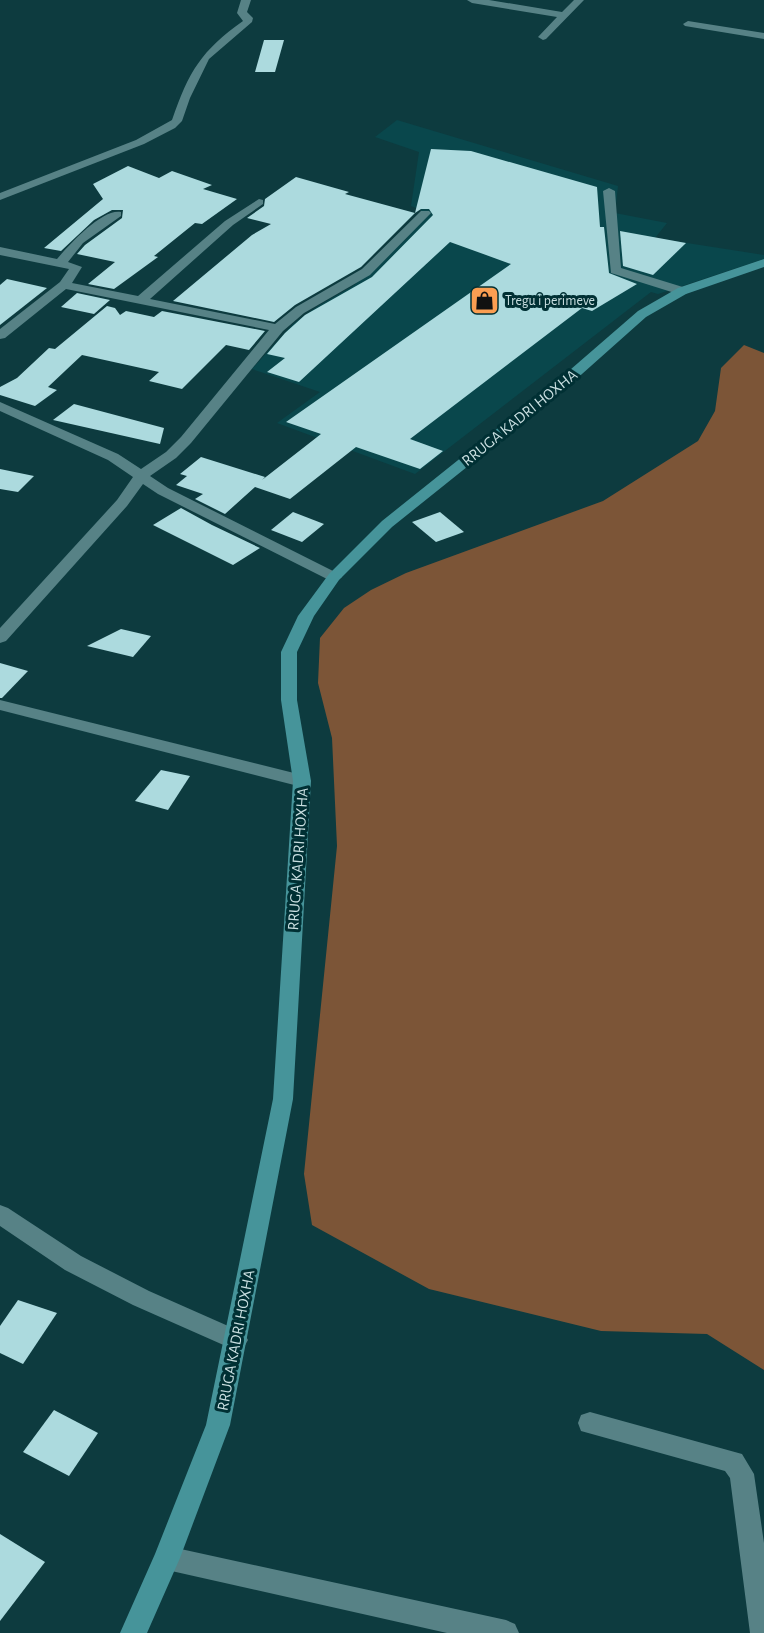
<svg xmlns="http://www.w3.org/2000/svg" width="764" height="1633" viewBox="0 0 764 1633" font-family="'Alegreya Sans',sans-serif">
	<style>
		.built { fill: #09474c }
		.forest { fill: #7c5537 }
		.building { fill: #acdade }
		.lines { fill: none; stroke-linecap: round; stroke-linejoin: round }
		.minor { fill: #578286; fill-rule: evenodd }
		.major { fill: #46949a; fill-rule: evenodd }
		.labels { text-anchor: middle; stroke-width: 6; stroke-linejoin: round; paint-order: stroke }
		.far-poi-label { font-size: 14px; fill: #c9dfe1; stroke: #003034; text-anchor: start }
		.street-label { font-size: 16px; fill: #c9dfe1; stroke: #003034 }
	</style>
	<rect width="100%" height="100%" fill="#0d3b3f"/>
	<polygon class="built" points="397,120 618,186 615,213 667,223 655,238 764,255 764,259 658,294 651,292 415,474 277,423 320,392 252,369 293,324 318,306 353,286 406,239 419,218 421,210 411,206 419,152 375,137"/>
	<polygon class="forest" points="744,345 764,353 764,1370 707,1334 601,1331 429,1289 312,1225 304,1174 337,846 332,738 318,683 320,638 344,608 371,590 406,573 603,501 698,441 715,411 721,368"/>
	<g class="building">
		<polygon points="264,40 284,40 275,72 255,72"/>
		<polygon points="431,149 471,151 597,187 600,227 604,227 609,273 637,284 592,311 582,308 410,439 443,451 420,469 356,447 290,499 255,487 225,514 195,499 203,494 176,485 187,476 180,474 201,457 265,477 262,480 321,434 286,422 511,264 450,242 299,382 267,372 285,358 267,354 285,333 305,315 372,277 433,215 429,209 421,209 415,213"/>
		<polygon points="128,166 159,178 172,171 212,185 203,189 237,199 202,224 195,223 154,256 158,257 114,289 88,284 115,262 77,254 85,245 122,218 123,210 112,210 94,220 61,251 44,248 103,199 93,184"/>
		<polygon points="296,177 349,192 345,194 415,213 361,267 295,305 274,322 173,301 252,235 271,224 247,218 264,206 265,199"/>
		<polygon points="620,231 686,243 653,275 623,266"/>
		<polygon points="7,279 47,288 0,325 0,285"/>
		<polygon points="77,293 110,300 94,314 61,307"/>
		<polygon points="107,306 115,308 120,315 126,311 154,317 162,311 265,331 249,350 226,345 182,389 149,381 159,372 82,355 48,387 57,390 35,406 0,395 0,387 17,378 49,348 55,349"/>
		<polygon points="74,404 164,428 160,444 53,420"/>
		<polygon points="0,469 34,476 18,492 0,489"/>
		<polygon points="181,508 212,525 260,548 233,565 153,525"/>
		<polygon points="293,512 324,524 302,542 271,530"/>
		<polygon points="440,512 464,532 436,542 412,522"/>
		<polygon points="121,629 151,636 133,657 87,646"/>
		<polygon points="0,663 28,671 2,698 0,698"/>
		<polygon points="161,770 190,776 168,810 135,801"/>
		<polygon points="18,1300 57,1313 23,1364 0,1353 0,1326"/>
		<polygon points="54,1410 98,1433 69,1476 23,1452"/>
		<polygon points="0,1534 45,1562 0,1621"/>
	</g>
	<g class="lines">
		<g class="minor">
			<path d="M241,0H251L247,12L253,18L252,22L209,59L190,98L182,121L175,128L144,144L0,200V193L136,140L172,120C189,71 201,51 243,21L237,13Z"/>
			<polygon points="467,0 489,0 562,12 574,0 584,0 546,39 543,40 538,37 557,17 472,3"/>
			<polygon points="688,21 764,33 764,39 685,26 683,24"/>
			<polygon points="609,188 615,191 621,268 686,288 688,291 686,294 678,294 611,273 603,191"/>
			<path d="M259,199L263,200V204L233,225L150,299L275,324L296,307L362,269L421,211H429L431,213L370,275L304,313L283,331L191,443L176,458L150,476L168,488L339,574L342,577L334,582L329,580L158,494L143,484L127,506L6,641L0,643V628L117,500L133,477L108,460L0,411V402L118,454L141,469L166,452L181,437L269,330L66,289L5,338L0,339V329L60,282L69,269L0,255V247L57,259C68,246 102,208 121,212V216L83,243L68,262L82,267L72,283L138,296L225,221Z"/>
			<polygon points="0,700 302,775 308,777 311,781 308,785 302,787 0,710"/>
			<polygon points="0,1205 8,1208 81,1256 149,1291 244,1333 248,1340 244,1347 236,1350 228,1347 133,1305 65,1270 0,1226"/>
			<polygon points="590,1412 742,1454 754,1474 764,1543 764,1633 750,1633 730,1478 725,1471 581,1431 578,1423 581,1415"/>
			<polygon points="167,1546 506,1620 515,1624 519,1633 447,1633 167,1570 158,1567 154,1558 158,1549"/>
		</g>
		<polygon class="major" points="764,259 764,267 686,294 646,317 573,382 392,527 339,580 314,616 297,652 297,700 311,781 293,1099 230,1425 180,1558 147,1633 120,1633 155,1554 206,1425 273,1099 293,781 281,700 281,652 298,616 329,574 382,521 563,376 638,311 678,288"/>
	</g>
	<defs>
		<symbol id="shop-square" viewBox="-11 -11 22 22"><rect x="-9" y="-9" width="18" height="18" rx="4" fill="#fb9e52" stroke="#003034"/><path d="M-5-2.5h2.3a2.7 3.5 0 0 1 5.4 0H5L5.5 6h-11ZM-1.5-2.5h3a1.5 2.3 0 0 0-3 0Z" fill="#111"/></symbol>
	</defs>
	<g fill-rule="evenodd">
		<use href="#shop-square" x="468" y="284" width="33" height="33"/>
	</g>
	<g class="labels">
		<g class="far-poi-label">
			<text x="505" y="305">Tregu i perimeve</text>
		</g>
		<g class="street-label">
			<text transform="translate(519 417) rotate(-39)" y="6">RRUGA KADRI HOXHA</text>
			<text transform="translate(297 859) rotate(-86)" y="6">RRUGA KADRI HOXHA</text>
			<text transform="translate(235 1340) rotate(-79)" y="6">RRUGA KADRI HOXHA</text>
		</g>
	</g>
</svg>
